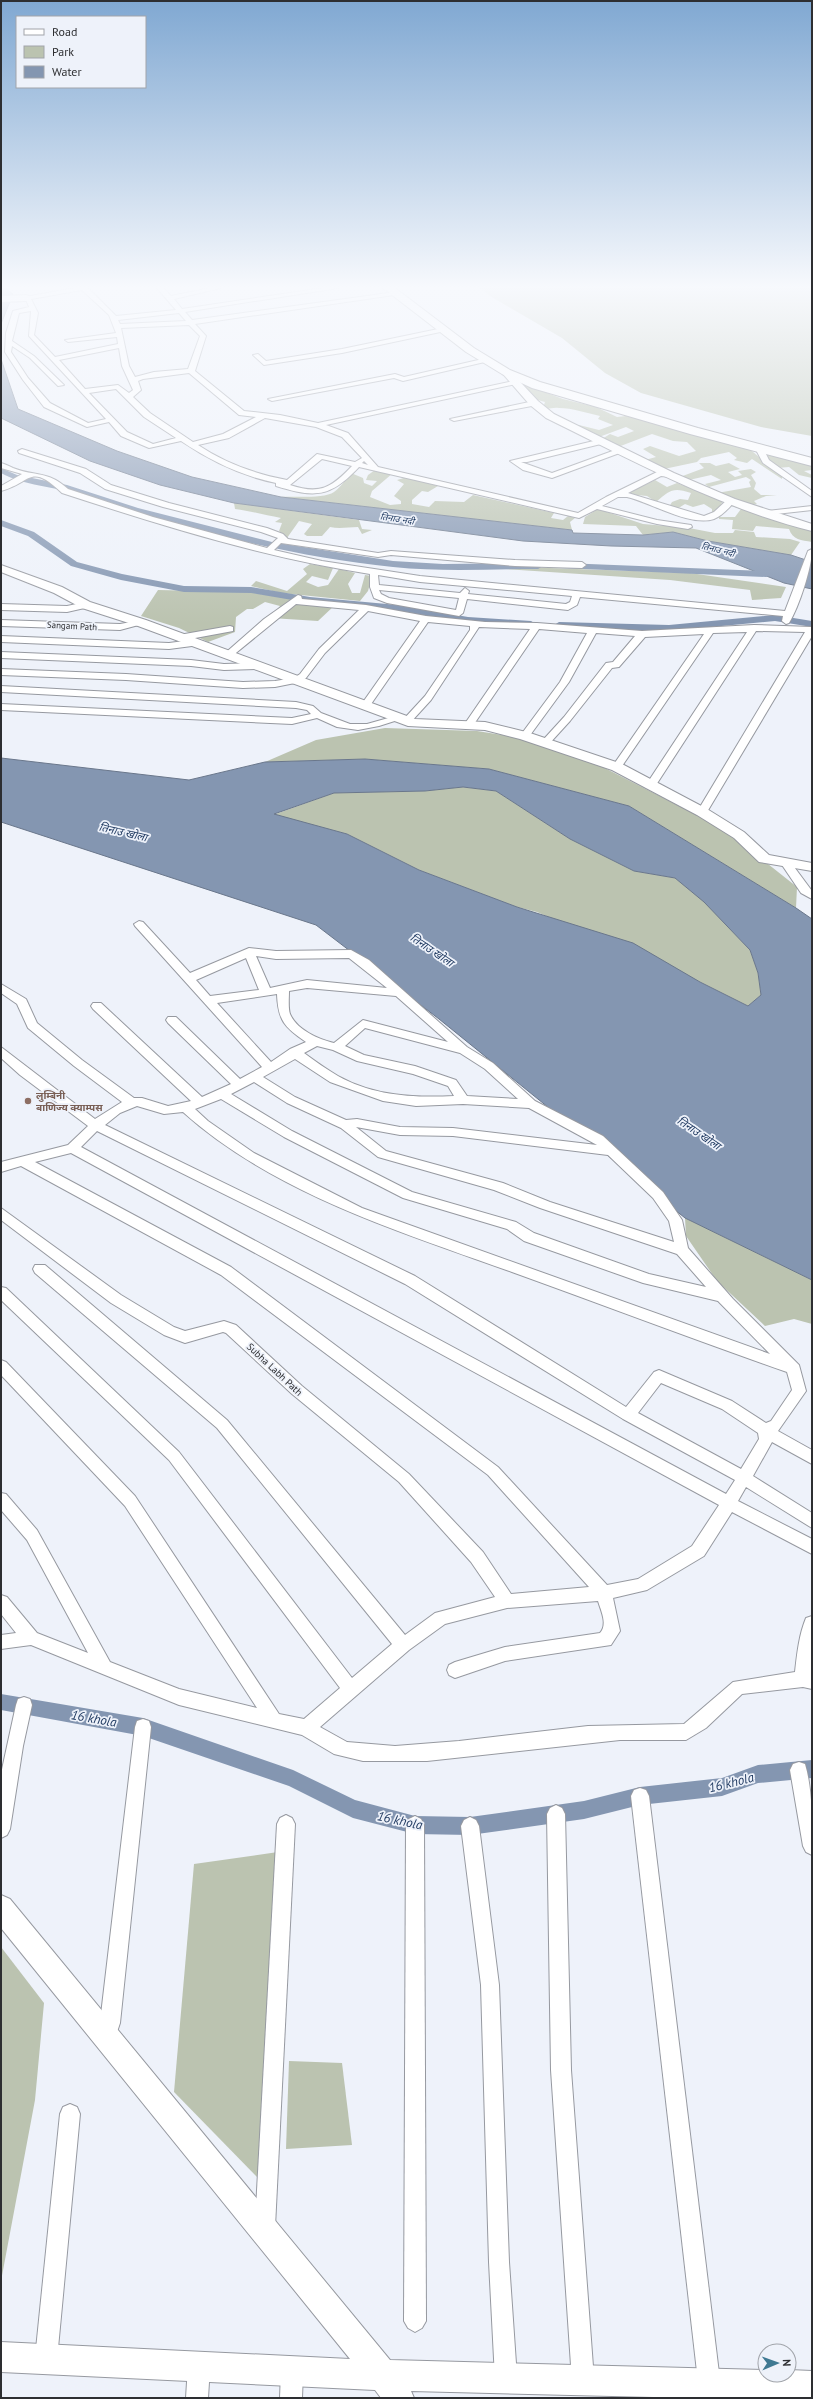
<svg xmlns="http://www.w3.org/2000/svg" width="813" height="2399" viewBox="0 0 813 2399" font-family="'PT Sans','Noto Sans Devanagari',sans-serif">
	<style>
		.green { fill: #bbc3b0 }
		.water { fill: #8496b1; stroke: #6a778b; fill-rule: evenodd }
		.lines { fill: none; stroke-linecap: round; stroke-linejoin: round }
		.canal { fill: #8496b1; fill-rule: evenodd }
		.street-casing { stroke: #9699a0; stroke-width: 2 }
		.secondary-casing { stroke: #9699a0; stroke-width: 2 }
		.highway-casing { stroke: #9699a0; stroke-width: 2 }
		.street { fill: #fff; fill-rule: evenodd }
		.secondary { fill: #fff; fill-rule: evenodd }
		.highway { fill: #fff; fill-rule: evenodd }
		.education-dot { fill: #8d6e63; stroke: #eef2fa; stroke-width: 1.5 }
		.labels { text-anchor: middle; stroke-width: 3.5; stroke-linejoin: round; paint-order: stroke }
		.far-water-label { font-size: 9px; font-style: italic; fill: #203a61; stroke: #eef2fa }
		.far-street-label { font-size: 9px; fill: #2d2e31; stroke: #eef2fa }
		.education-label { font-size: 10px; font-weight: bold; fill: #785e54; stroke: #eef2fa; text-anchor: start }
		.street-label { font-size: 10px; fill: #2d2e31; stroke: #eef2fa }
		.water-label { font-size: 11px; font-style: italic; fill: #203a61; stroke: #eef2fa }
		.near-water-label { font-size: 13px; font-style: italic; fill: #203a61; stroke: #eef2fa }
	</style>
	<rect width="100%" height="100%" fill="#eef2fa"/>
	<g class="green">
		<polygon points="480,288 812,288 812,436 761,427 641,393 605,373 562,338 490,296"/>
		<path d="M518,382L563,399L596,407L617,417L626,416L747,447L782,476V479L752,459L747,463L734,460L737,458L729,452L701,458L697,462L664,469L645,460L656,457L643,449L650,446L679,456L696,451L687,442L673,441L652,434L618,447L602,439L610,434L618,437L634,431L626,427L599,437L576,427L579,425L599,430L613,425L598,419L600,416C587,413 572,408 559,408C552,407 549,410 543,408L545,402L534,399Z"/>
		<polygon points="768,454 812,466 812,470 804,471 812,475 812,478 799,475 789,467 777,468 766,457"/>
		<polygon points="699,463 710,463 716,466 729,463 740,469 728,472 735,477 742,475 738,471 751,469 756,472 751,475 756,483 754,489 761,495 777,495 766,496 754,501 757,504 748,506 717,493 751,487 749,482 751,480 746,477 709,487 705,484 721,480 711,475 689,480 680,477 704,468"/>
		<path d="M375,470L393,473L372,491L370,497L390,505L401,504V501L394,496L404,484L397,480L407,477L438,486L428,492L422,491L412,500V504L429,507L435,501L464,502L473,495L554,513L551,518L563,520L568,516L575,518L570,522L572,530L281,497C294,496 324,499 334,492C341,487 346,479 351,473L363,478L364,483L372,486L377,481L366,480L368,475Z"/>
		<path d="M655,480L667,487L677,483L723,501L718,510L712,513V509L704,504L693,507L685,504L677,509L669,507L672,502L680,499L688,500L691,493C673,487 670,490 656,502L647,496L626,494Z"/>
		<path d="M234,503L359,520L362,529L372,530L362,534L358,527C348,527 340,529 330,527L322,536H307L304,534L312,524L299,521L287,538L279,531L282,523L275,522L281,518C265,515 251,511 235,509Z"/>
		<path d="M734,504L812,530V542C801,540 793,540 789,529L756,526L753,531L732,529L733,520L719,519V517H735L741,509L731,506Z"/>
		<polygon points="598,509 643,524 689,528 715,533 733,533 735,530 754,532 756,537 790,539 800,542 791,555 708,541 673,532 643,535 636,526 583,524 585,517"/>
		<polygon points="310,564 333,568 328,580 312,576 306,582 318,587 328,585 339,569 355,573 348,584 352,593 360,593 365,575 372,576 368,591 360,601 281,593 251,586 256,581 287,591 307,574 303,569"/>
		<polygon points="521,567 690,573 786,587 781,598 752,600 750,590 670,580 491,568"/>
		<polygon points="158,590 248,592 335,605 318,621 271,618 280,606 265,602 253,609 247,609 236,617 235,632 208,642 179,628 141,616"/>
		<polygon points="385,728 477,731 520,738 593,762 724,829 797,887 796,908 629,806 489,769 365,759 265,762 316,740"/>
		<polygon points="462,787 496,791 570,839 634,871 675,878 704,901 750,950 758,973 761,995 748,1006 700,982 537,912 517,907 419,870 347,834 273,815 334,793 425,791"/>
		<polygon points="685,1218 812,1280 812,1324 794,1319 765,1326 717,1281 686,1236"/>
		<polygon points="278,1852 259,2179 174,2092 194,1864"/>
		<polygon points="1,1947 44,2003 35,2100 1,2281"/>
		<polygon points="289,2061 342,2063 352,2145 286,2149"/>
	</g>
	<g class="water">
		<polygon points="1,288 5,288 13,294 1,324"/>
		<polygon points="1,359 18,409 117,451 192,477 281,497 572,530 573,533 643,535 673,532 708,541 791,555 812,562 812,589 784,583 696,548 611,546 523,541 234,503 160,485 90,461 1,418"/>
		<path d="M1,758L189,780L265,762L365,759L489,769L629,806L796,908L812,919V1280L685,1218L439,1019L316,925L1,822ZM463,787L496,791L570,839L634,871L675,878L704,902L750,950L758,973L761,995L748,1006L700,982L633,943L517,907L419,870L347,834L274,814L334,793L425,791Z"/>
	</g>
	<g class="lines">
		<g class="canal">
			<path d="M1,468L17,475L67,485L138,508L272,542L393,561L443,564L538,563L543,566L538,569C490,569 441,572 393,567C287,556 181,528 79,495C54,486 24,486 1,473Z"/>
			<polygon points="1,520 34,532 77,562 122,574 184,586 251,587 310,597 398,605 468,617 531,621 536,624 531,627 468,623 398,611 310,603 251,593 184,592 121,580 71,566 28,536 1,526"/>
			<polygon points="564,563 766,571 779,568 784,571 766,577 561,568 559,566"/>
			<polygon points="775,615 812,621 812,627 775,621 669,631 559,628 554,625 559,622 669,625"/>
			<polygon points="1,1694 143,1718 293,1770 355,1800 415,1816 470,1817 584,1801 640,1787 722,1778 758,1765 812,1760 812,1778 758,1783 722,1796 640,1805 584,1819 470,1835 415,1834 353,1818 289,1786 143,1736 1,1710"/>
		</g>
		<defs>
			<g id="street">
				<path d="M75,288H88L116,316L176,310L157,288H163L171,296L210,288H221L174,299L182,309L323,288H338L185,312L192,320L396,292L394,295L195,324L206,336L195,371L244,411L280,415L318,423L514,381L516,382V384L326,425L348,433L378,467L578,513L606,497L657,472L670,473L674,475L670,477L661,476L628,493L704,516L714,512L728,499L735,501C730,507 722,516 714,519C690,527 652,503 627,497H618L602,506L657,520L691,525L692,527L688,529L657,524L597,509L579,518L359,467C330,498 315,498 276,486V483C241,476 209,460 181,441L149,448L121,436L109,422L87,427L44,407L23,380L5,352L6,333L13,311L29,307L25,297ZM82,290L109,315L116,333L65,340L68,342L117,337L118,344L55,357L34,335L38,313L31,299ZM31,311L29,336L106,419L88,423L50,403L28,378L11,352L12,346L30,358L58,386L64,385L34,356L12,341L19,313ZM179,313L186,321L120,324L118,320ZM189,325L200,336L188,369L154,372L135,377L129,366L121,328ZM119,348L122,366L133,390L129,393L118,385L85,389L59,360ZM189,373L239,415L256,417L223,434L193,442L150,413L133,397L141,390L138,381L143,379ZM116,389L144,417L176,438L153,444L127,432L89,393ZM265,418L316,427L342,437L362,458L355,462L317,454L287,480C255,474 225,463 198,445L229,438ZM322,459L352,466C331,488 320,495 290,485ZM364,461L368,465L362,463Z"/>
				<polygon points="443,328 445,331 342,353 264,365 253,355 258,354 266,361 342,349"/>
				<polygon points="487,358 489,359 489,361 403,381 394,378 272,401 268,399 395,374 404,377"/>
				<polygon points="534,401 537,401 537,405 454,421 450,419"/>
				<polygon points="602,439 605,439 605,443 527,462 521,462 552,473 618,449 625,451 552,478 523,470 510,461"/>
				<polygon points="756,446 762,446 769,460 812,491 812,497 763,463 755,448"/>
				<path d="M22,449L86,469L111,485L169,503L267,528L283,534L288,539L378,553L391,551L515,560L582,562L586,565L582,568L515,566L391,555L378,557L281,543L274,550L322,561L420,576L785,611L808,551L812,549C812,567 799,607 789,623L786,624L782,621L783,616L580,597L577,605L568,610L467,599L463,613L459,616L387,603L374,598L370,587V574C265,558 163,526 62,493C29,462 32,483 1,491V486L22,474L1,468V463C5,464 9,466 13,468C36,477 47,470 68,489L153,517L267,548L278,538L261,532L163,507L105,489L80,473L19,453L18,451ZM378,575L420,582L572,596L570,602L566,604L468,594L469,591L465,588L460,593L379,585ZM379,590L459,598L456,610L389,598L381,594Z"/>
				<polygon points="812,506 812,510 767,515 763,513 767,511"/>
				<polygon points="298,595 301,596 302,599 366,605 426,616 485,622 537,623 642,631 754,625 812,627 812,636 707,812 702,815 697,812 805,632 756,631 656,785 651,788 646,785 747,632 713,633 620,769 617,770 612,767 704,634 645,637 619,667 612,668 570,721 549,744 546,745 541,742 543,740 564,717 606,663 613,662 635,636 596,633 569,682 528,738 525,739 520,736 560,682 587,633 539,629 472,727 469,728 464,725 530,629 479,627 431,700 410,723 407,724 402,721 425,696 470,630 470,626 428,622 369,707 366,708 361,705 420,621 368,611 325,653 306,678 300,682 275,687 243,688 126,680 1,675 1,669 126,674 243,682 275,681 294,678 300,674 319,649 359,610 296,604 231,657 223,655 264,619"/>
				<polygon points="86,602 90,605 89,607 67,612 1,610 1,604 67,606"/>
				<polygon points="1,620 120,624 142,620 146,623 120,630 1,626"/>
				<polygon points="230,626 233,627 233,631 179,641 175,638 179,635"/>
				<polygon points="1,636 169,643 192,640 196,643 192,646 169,649 1,642"/>
				<polygon points="1,652 191,660 224,664 259,663 264,666 259,669 224,670 191,666 1,658"/>
				<polygon points="1,686 296,702 313,706 321,713 350,724 367,724 399,715 404,718 379,726 358,730 337,727 317,718 292,724 1,710 1,704 292,718 311,714 307,710 296,708 1,692"/>
				<polygon points="785,859 789,860 812,891 812,899 801,893 780,862"/>
				<path d="M139,921L143,922L190,973L249,948L276,951L351,950L369,960L467,1047L493,1063L535,1101L603,1136L663,1192L682,1220L688,1248L733,1299L799,1365L806,1391L778,1431L812,1450V1464L772,1442L753,1476L812,1513V1528L746,1487L738,1501L812,1539V1554L732,1512L704,1556L647,1590L613,1598L620,1631L611,1645L505,1661L455,1678L449,1675L447,1670L449,1665L455,1662L505,1647L600,1633C608,1624 601,1611 598,1601L507,1608L445,1624L409,1650L320,1727L347,1742L395,1746L459,1741L588,1726L684,1724L733,1682L795,1672C797,1654 799,1635 806,1618L812,1616V1689L803,1687L742,1694L706,1728L686,1740H620L427,1761H363L334,1754L302,1735L179,1705L31,1645L1,1649V1635L16,1633L1,1614V1595L7,1597L37,1633L88,1653L27,1540L1,1510V1493L6,1494L37,1530L110,1662L179,1689L257,1708L125,1506L1,1375V1360L6,1362L135,1496L279,1714L304,1719L340,1688L169,1460L1,1300V1287L6,1288L179,1452L352,1678L392,1644L217,1428L35,1273L33,1269L35,1265H45L227,1420L405,1635L435,1613L495,1597L471,1562L399,1482L292,1394L226,1333L223,1332L185,1343L164,1335L111,1303L1,1220V1208L121,1295L174,1327L185,1331L224,1321L236,1325L302,1386L409,1474L483,1552L511,1594L589,1587L488,1475L221,1275L21,1166L1,1172V1162L68,1145L88,1126L20,1075L1,1058V1047L95,1119L122,1102L74,1066L28,1028L17,1004L1,993V984L26,999L37,1023L82,1060L134,1098H142L168,1106L191,1101L93,1009L91,1006L93,1003H101L202,1097L231,1084L168,1023L166,1020L168,1017H176L240,1079L262,1067L135,926L134,924ZM256,956L276,959L349,958L387,988L307,980L270,988ZM246,958L259,990L210,996L196,980ZM307,988L396,996L448,1042L363,1020L334,1043C318,1039 297,1030 290,1014C288,1008 289,998 289,991ZM277,994C278,1020 284,1027 306,1042L290,1049L271,1062L217,1003ZM365,1028L460,1053L485,1069L518,1099L467,1096L456,1080L415,1066L364,1055L345,1046ZM317,1046L333,1050L357,1061L413,1074L448,1086L454,1096C414,1098 374,1096 338,1076C326,1069 315,1061 304,1053ZM295,1059L330,1082L383,1101L416,1106L463,1104L529,1108L597,1145L453,1128L400,1127L357,1119L346,1120L295,1097L263,1077ZM254,1082L287,1103L341,1128L378,1157L494,1190L540,1208L677,1254L706,1287L649,1274L534,1233L516,1222L412,1192L292,1131L231,1094ZM221,1099L284,1137L403,1198L507,1229L524,1241L643,1283L718,1301L770,1354L362,1208L254,1153L208,1121L195,1109ZM137,1106L164,1114L183,1112C273,1193 401,1232 512,1272C604,1305 695,1340 787,1372L792,1390L771,1421L766,1423L732,1401L659,1370L654,1372L626,1407L415,1276L105,1125L120,1113ZM356,1127L400,1135L453,1136L608,1155L653,1198L669,1221L674,1242L550,1202L503,1183L386,1151ZM97,1131L405,1284L623,1419L735,1480L726,1494L81,1147ZM71,1153L719,1505L692,1546L638,1579L607,1585L498,1467L231,1267L35,1162ZM661,1383L722,1409L758,1433L759,1439L741,1469L638,1413Z"/>
				<polygon points="24,1697 30,1699 32,1705 23,1746 10,1829 7,1835 1,1838 1,1774 16,1705 18,1699"/>
				<polygon points="143,1719 149,1721 151,1727 120,2023 113,2044 106,2047 99,2044 96,2037 100,2023 135,1727 137,1721"/>
				<path d="M799,1762L805,1764C813,1791 812,1826 812,1855L806,1852L803,1846L790,1770L793,1764Z"/>
				<polygon points="640,1788 646,1790 649,1796 722,2398 700,2398 631,1796 634,1790"/>
				<polygon points="556,1805 562,1808 565,1814 571,2070 594,2380 591,2388 583,2391 575,2388 572,2380 551,2070 547,1814 550,1808"/>
				<polygon points="286,1815 292,1818 295,1824 275,2227 272,2234 265,2237 258,2234 255,2227 277,1824 280,1818"/>
				<polygon points="415,1816 421,1819 424,1825 426,2321 422,2328 415,2332 408,2328 404,2321 406,1825 409,1819"/>
				<polygon points="470,1817 476,1820 479,1826 499,1985 509,2262 517,2378 514,2386 506,2389 498,2386 495,2378 489,2262 481,1985 461,1826 464,1820"/>
				<polygon points="70,2104 77,2107 80,2114 57,2359 54,2367 46,2370 38,2367 35,2359 60,2114 63,2107"/>
				<polygon points="199,2355 207,2358 210,2366 208,2398 186,2398 188,2366 191,2358"/>
				<polygon points="292,2360 300,2363 303,2371 302,2398 280,2398 281,2371 284,2363"/>
			</g>
			<g id="secondary">
				<polygon points="1,296 27,295 31,298 27,301 1,302"/>
				<path d="M506,369L509,370L538,401L554,414L674,473L735,499L812,524V531C719,508 632,460 546,418L530,405L503,374L501,372Z"/>
				<polygon points="1,565 62,587 90,602 146,620 415,719 485,722 530,733 622,764 707,809 744,832 769,855 812,863 812,871 759,862 734,838 697,815 612,770 520,739 485,730 408,726 138,626 82,608 54,593 1,572"/>
				<polygon points="1,1895 10,1899 390,2360 765,2370 765,2375 789,2375 789,2370 812,2371 812,2398 695,2398 411,2391 414,2398 381,2398 375,2390 1,2372 1,2342 350,2359 1,1928"/>
			</g>
			<polygon id="highway" points="383,288 395,288 474,348 510,370 540,382 698,428 812,458 812,466 690,434 532,388 502,374 466,352"/>
		</defs>
		<use href="#street" class="street-casing"/>
		<use href="#secondary" class="secondary-casing"/>
		<use href="#highway" class="highway-casing"/>
		<use href="#street" class="street"/>
		<use href="#secondary" class="secondary"/>
		<use href="#highway" class="highway"/>
	</g>
	<linearGradient id="sky" x2="0" y2="1"><stop stop-color="#80a8d2"/><stop offset="0.46" stop-color="#f7f9fd"/><stop offset="1" stop-color="#f7f9fd" stop-opacity="0"/></linearGradient>
	<rect width="813" height="624" fill="url(#sky)"/>
	<circle class="education-dot" cx="28" cy="1101" r="4"/>
	<g class="labels">
		<g class="far-water-label">
			<text transform="translate(397 519) rotate(9)" y="3">तिनाउ नदी</text>
			<text transform="translate(718 550) rotate(14)" y="3">तिनाउ नदी</text>
		</g>
		<g class="far-street-label">
			<text transform="translate(72 626) rotate(3)" y="3">Sangam Path</text>
		</g>
		<g class="education-label">
			<text x="36" y="1099">लुम्बिनी<tspan x="36" dy="12">बाणिज्य क्याम्पस</tspan></text>
		</g>
		<g class="street-label">
			<text transform="translate(275 1369) rotate(43)" y="4">Subha Labh Path</text>
		</g>
		<g class="water-label">
			<text transform="translate(123 832) rotate(13)" y="4">तिनाउ खोला</text>
			<text transform="translate(432 950) rotate(34)" y="4">तिनाउ खोला</text>
			<text transform="translate(699 1133) rotate(34)" y="4">तिनाउ खोला</text>
		</g>
		<g class="near-water-label">
			<text transform="translate(94 1718) rotate(10)" y="5">16 khola</text>
			<text transform="translate(731 1782) rotate(-14)" y="5">16 khola</text>
			<text transform="translate(400 1820) rotate(12)" y="5">16 khola</text>
		</g>
	</g>
	<rect width="813" height="2399" fill="none" stroke="#2d2e31" stroke-width="4"/>
	<rect x="16" y="16" width="130" height="72" fill="#eef2fa" stroke="#a1a4aa"/>
	<rect x="24" y="29" width="20" height="6" fill="#ffffff" stroke="#a1a4aa"/>
	<text x="52" y="36" font-size="12" fill="#2d2e31">Road</text>
	<rect x="24" y="46" width="20" height="12" fill="#bbc3b0" stroke="#a1a4aa"/>
	<text x="52" y="56" font-size="12" fill="#2d2e31">Park</text>
	<rect x="24" y="66" width="20" height="12" fill="#8496b1" stroke="#a1a4aa"/>
	<text x="52" y="76" font-size="12" fill="#2d2e31">Water</text>
	<g transform="translate(777 2363) rotate(88)"><circle r="19" fill="#eef2fa" stroke="#a1a4aa"/>
	<path d="M0-3L7 15L0 10L-7 15Z" fill="#3f7992"/>
	<text y="-6" font-size="11" font-weight="bold" text-anchor="middle" fill="#2d2e31">N</text>
	</g>
</svg>
